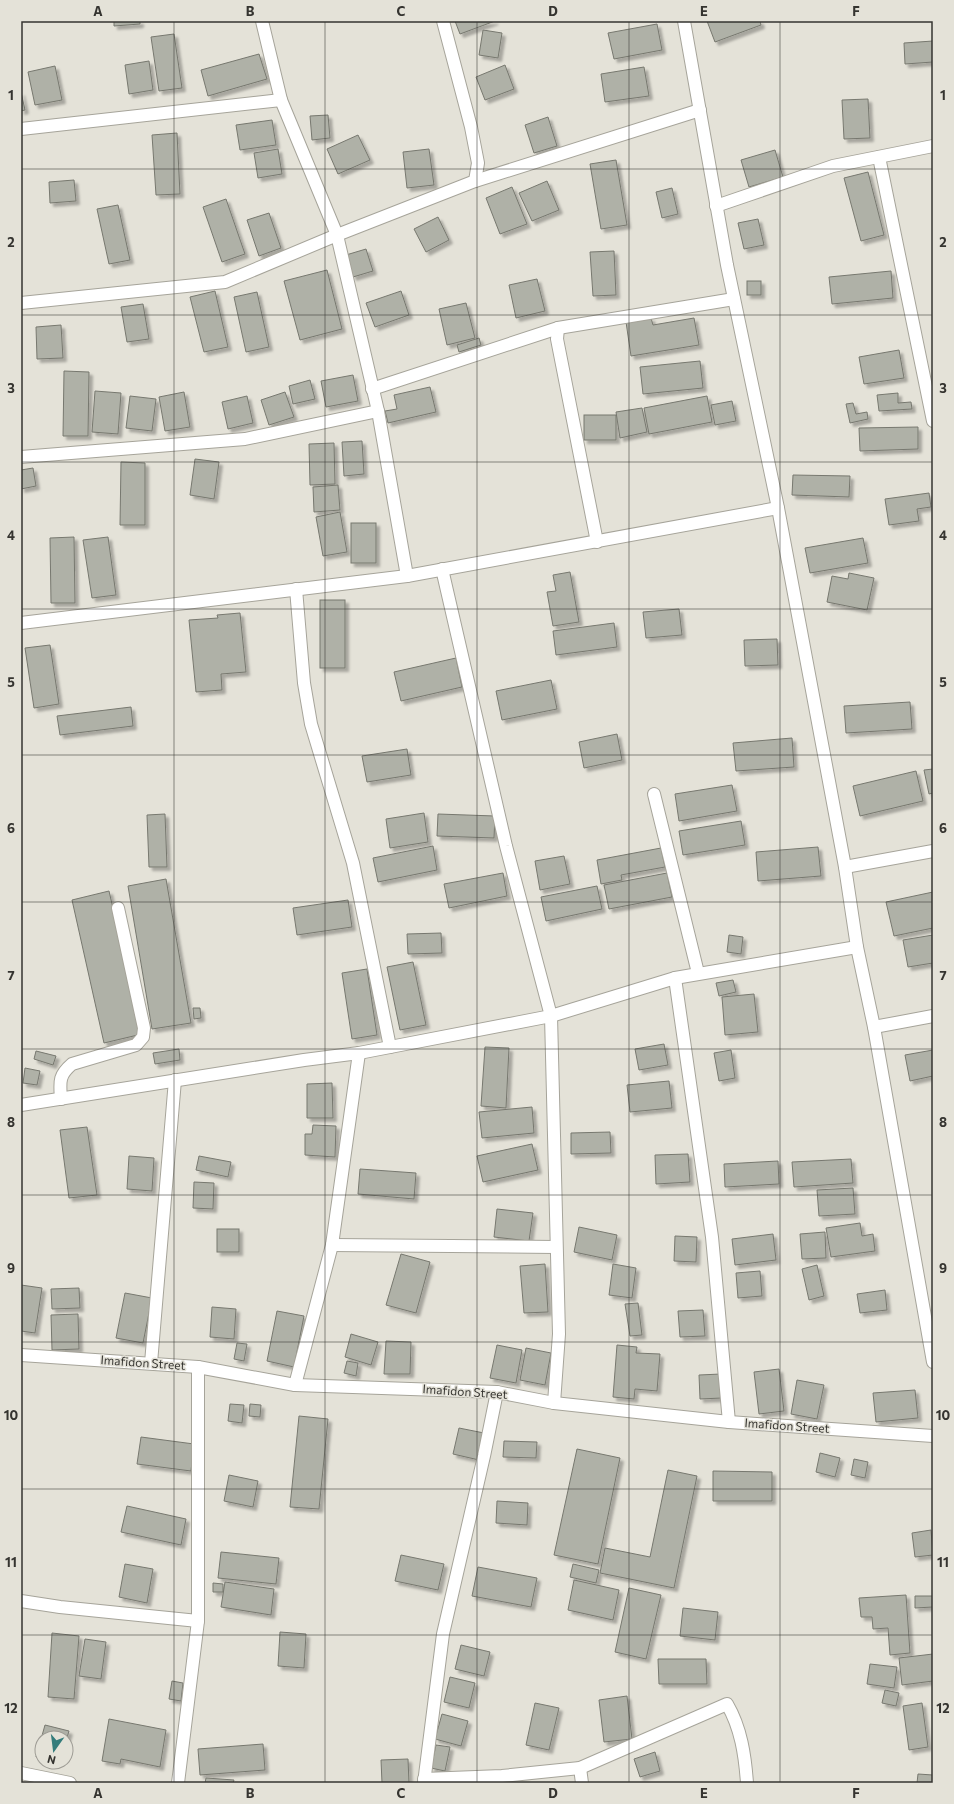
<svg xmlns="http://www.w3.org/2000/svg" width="954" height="1804" viewBox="0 0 954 1804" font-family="Commissioner,sans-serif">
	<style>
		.building { fill: #afb1a7; stroke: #77786f; filter: url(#shadow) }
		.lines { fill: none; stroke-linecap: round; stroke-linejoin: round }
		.street-casing { stroke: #a6a49a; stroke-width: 14 }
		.street { stroke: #fff; stroke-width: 12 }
		.grid { fill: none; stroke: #353430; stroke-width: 1; stroke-opacity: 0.55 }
		.labels { text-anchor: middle; stroke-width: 3; stroke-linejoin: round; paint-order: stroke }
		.street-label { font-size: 12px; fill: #353430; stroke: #e4e2d8 }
		.neatline { fill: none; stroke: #353430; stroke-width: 1.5 }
		.grid-label { font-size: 13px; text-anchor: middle; font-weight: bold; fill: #353430 }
	</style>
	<defs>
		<filter id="shadow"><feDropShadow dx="3.5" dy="3.5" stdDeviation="1" flood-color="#0004"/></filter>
	</defs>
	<rect width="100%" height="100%" fill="#e4e2d8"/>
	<g class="building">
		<polygon points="114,21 140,21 140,24 114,26"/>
		<polygon points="455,21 495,21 460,34"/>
		<polygon points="707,21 760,21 761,25 715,42"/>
		<polygon points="657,24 662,50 614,59 608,33"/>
		<polygon points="483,30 502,33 498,58 479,55"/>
		<polygon points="174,34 182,88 159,91 151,37"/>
		<polygon points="933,41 933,62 905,64 904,43"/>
		<polygon points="259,54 267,79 208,96 201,70"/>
		<polygon points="149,61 153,90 129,94 125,65"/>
		<polygon points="505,65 514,89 485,100 476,77"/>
		<polygon points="55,66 62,100 35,105 28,72"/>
		<polygon points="644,67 649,96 605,102 601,74"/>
		<polygon points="21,92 25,110 21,111"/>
		<polygon points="868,99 870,138 844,139 842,100"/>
		<polygon points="328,115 330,138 312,140 310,116"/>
		<polygon points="548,117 557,146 534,153 525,125"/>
		<polygon points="272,120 276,145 240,150 236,125"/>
		<polygon points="177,133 180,194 156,195 152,135"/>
		<polygon points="358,135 370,160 338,174 327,149"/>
		<polygon points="278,149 282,174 258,178 254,153"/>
		<polygon points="429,149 434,185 407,188 403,152"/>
		<polygon points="775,150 783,177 749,187 741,160"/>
		<polygon points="616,160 627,225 601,229 590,164"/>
		<polygon points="868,172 884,235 861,241 844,178"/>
		<polygon points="74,180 76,201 50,203 49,182"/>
		<polygon points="547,181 559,210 532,221 519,193"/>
		<polygon points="512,187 527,224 500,234 486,198"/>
		<polygon points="672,188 678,214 662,218 656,192"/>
		<polygon points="226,199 245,254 222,262 203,207"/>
		<polygon points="118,205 130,260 109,264 97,209"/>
		<polygon points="269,213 281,248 259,256 247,220"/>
		<polygon points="438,217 449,240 426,252 414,229"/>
		<polygon points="758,219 764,245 744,249 738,223"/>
		<polygon points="366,249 373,271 353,277 346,255"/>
		<polygon points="614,251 616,295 593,296 590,252"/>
		<polygon points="327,270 342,329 300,340 284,281"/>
		<polygon points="891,271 893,298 832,304 829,277"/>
		<polygon points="537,279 545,311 516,318 509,285"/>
		<rect x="747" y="281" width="14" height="14"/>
		<polygon points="215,291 228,347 204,352 190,297"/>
		<polygon points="401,291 409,315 375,327 366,303"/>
		<polygon points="257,292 269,347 246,352 234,297"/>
		<polygon points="466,303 475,338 447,345 439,309"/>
		<polygon points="143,304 149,339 127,342 121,307"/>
		<polygon points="651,318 653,325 694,318 699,345 631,356 626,322"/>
		<polygon points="61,325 63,358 37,359 36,327"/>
		<polygon points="479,338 481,345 459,352 457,345"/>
		<polygon points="899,350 904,378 864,384 859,357"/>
		<polygon points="700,361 703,388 643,394 640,367"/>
		<polygon points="64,371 89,372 88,436 63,436"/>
		<polygon points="353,375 358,401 326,407 321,381"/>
		<polygon points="310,380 315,399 293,404 289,386"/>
		<polygon points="430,387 436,412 388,423 385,411 397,409 394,395"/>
		<polygon points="95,391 121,393 118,434 92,432"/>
		<polygon points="184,392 190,427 165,431 159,397"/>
		<polygon points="285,392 294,417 269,425 261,400"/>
		<polygon points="898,393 898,403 911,402 912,409 879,411 877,395"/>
		<polygon points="130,396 156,399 152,431 126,428"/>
		<polygon points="247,396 253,423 228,429 222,402"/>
		<polygon points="707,396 712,422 649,434 644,408"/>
		<polygon points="732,401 736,421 715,425 711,405"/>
		<polygon points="853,403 856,414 867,412 868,419 850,423 846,404"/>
		<polygon points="642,408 647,432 620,438 616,412"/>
		<rect x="584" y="415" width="32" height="25"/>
		<polygon points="918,427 918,449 860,451 859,428"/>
		<polygon points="362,441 364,474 344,476 342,442"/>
		<polygon points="334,443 335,484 310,485 309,444"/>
		<polygon points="195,459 219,462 214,499 190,495"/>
		<polygon points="121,462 145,463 145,525 120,525"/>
		<polygon points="33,468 36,486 21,489 21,470"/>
		<polygon points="793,475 850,476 849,497 792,495"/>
		<polygon points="338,485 340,510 314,512 313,487"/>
		<polygon points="929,493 931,507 917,509 919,521 889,525 885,499"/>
		<polygon points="340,512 347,552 323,556 316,517"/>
		<rect x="351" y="523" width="25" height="40"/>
		<polygon points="74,537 75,603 51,603 50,538"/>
		<polygon points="108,537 116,595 92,598 83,540"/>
		<polygon points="863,538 868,563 810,573 805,548"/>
		<polygon points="570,572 579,622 553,626 547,592 556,591 553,575"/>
		<polygon points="849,573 874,578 867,610 827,602 832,576 848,579"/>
		<rect x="320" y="600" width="25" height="68"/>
		<polygon points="679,609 682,635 646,638 643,612"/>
		<polygon points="240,613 246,672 221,674 222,690 196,692 189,620 218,618 217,615"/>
		<polygon points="614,623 617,647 556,655 553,631"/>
		<polygon points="777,639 778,665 745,666 744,640"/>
		<polygon points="50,645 59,704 34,708 25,648"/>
		<polygon points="456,658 462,687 401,701 394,672"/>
		<polygon points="551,680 557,709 502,720 496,691"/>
		<polygon points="910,702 912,729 846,733 844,706"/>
		<polygon points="131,707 133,726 60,735 57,716"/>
		<polygon points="617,734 622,760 584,768 579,742"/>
		<polygon points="792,738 794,767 736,771 733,743"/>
		<polygon points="407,749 411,775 367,782 362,756"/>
		<polygon points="933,769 933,793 929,794 924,770"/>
		<polygon points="916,771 923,801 860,816 853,786"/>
		<polygon points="732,785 737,811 679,821 675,794"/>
		<polygon points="424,813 428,842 390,848 386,819"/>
		<polygon points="165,814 167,867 149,867 147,815"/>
		<polygon points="438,814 495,816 494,838 437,836"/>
		<polygon points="741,821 745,845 683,855 679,831"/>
		<polygon points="433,846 437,870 378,882 373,858"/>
		<polygon points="818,847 821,876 758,881 756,852"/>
		<polygon points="661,848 665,867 621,875 622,880 601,884 597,860"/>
		<polygon points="564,856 570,884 540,890 535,861"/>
		<polygon points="503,873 507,896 449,908 444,884"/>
		<polygon points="667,873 672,897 609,909 604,885"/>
		<polygon points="166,879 191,1023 152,1029 128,886"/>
		<polygon points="597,886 602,909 546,921 541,897"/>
		<polygon points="109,891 142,1034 104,1043 72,900"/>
		<polygon points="933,892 933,928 894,936 886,902"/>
		<polygon points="348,900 352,927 297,935 293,908"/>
		<polygon points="441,933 442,953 408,954 407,934"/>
		<polygon points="729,935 743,937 741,954 727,952"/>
		<polygon points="933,935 933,963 908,967 903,940"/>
		<polygon points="413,962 426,1025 400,1030 387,967"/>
		<polygon points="367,969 377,1035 352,1039 342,973"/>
		<polygon points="733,980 736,992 719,996 716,983"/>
		<polygon points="754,994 758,1032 725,1035 722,997"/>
		<polygon points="193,1008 200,1008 201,1018 194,1019"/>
		<polygon points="664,1044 668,1065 639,1070 635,1049"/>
		<polygon points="485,1047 509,1048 506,1108 481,1106"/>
		<polygon points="179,1049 180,1060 155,1064 153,1053"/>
		<polygon points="731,1050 735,1078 719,1081 714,1053"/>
		<polygon points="933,1050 933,1076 910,1081 905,1055"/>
		<polygon points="36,1051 56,1056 53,1065 34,1059"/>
		<polygon points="25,1068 40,1071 37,1085 23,1083"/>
		<polygon points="669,1081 672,1108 630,1112 627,1085"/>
		<polygon points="332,1083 333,1118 307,1118 307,1084"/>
		<polygon points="532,1107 534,1133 482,1138 479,1112"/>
		<polygon points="313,1125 336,1126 335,1157 305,1155 305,1134 312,1134"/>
		<polygon points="87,1127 97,1195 69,1198 60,1130"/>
		<polygon points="610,1132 611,1153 571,1154 571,1133"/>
		<polygon points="532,1144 538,1170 483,1182 477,1156"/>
		<polygon points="688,1154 690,1182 656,1184 655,1155"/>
		<polygon points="129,1156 154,1158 152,1191 127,1189"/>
		<polygon points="199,1156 231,1162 228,1177 196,1170"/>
		<polygon points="851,1159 853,1183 794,1187 792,1162"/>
		<polygon points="778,1161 779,1184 725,1187 724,1164"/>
		<polygon points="360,1169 416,1173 414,1199 358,1194"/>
		<polygon points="194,1182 214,1183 213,1209 193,1208"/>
		<polygon points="853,1188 855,1214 819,1216 817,1190"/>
		<polygon points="497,1209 533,1213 529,1241 494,1237"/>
		<polygon points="860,1223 862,1236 873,1234 875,1251 831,1257 826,1228"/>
		<polygon points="579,1227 617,1235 612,1260 574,1252"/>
		<rect x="217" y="1229" width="22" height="23"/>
		<polygon points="825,1232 826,1258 802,1259 800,1234"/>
		<polygon points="773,1234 776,1260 735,1265 732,1239"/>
		<polygon points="675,1236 697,1237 696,1262 674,1261"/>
		<polygon points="401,1254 430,1262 416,1313 386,1305"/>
		<polygon points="545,1264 548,1312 524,1313 520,1266"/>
		<polygon points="613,1264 636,1268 632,1298 609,1295"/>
		<polygon points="817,1265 824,1296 809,1300 802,1269"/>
		<polygon points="760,1271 762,1296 738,1298 736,1273"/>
		<polygon points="21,1285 42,1288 35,1333 21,1331"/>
		<polygon points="79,1288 80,1308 52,1309 51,1289"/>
		<polygon points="885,1290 887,1310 860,1313 857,1294"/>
		<polygon points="125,1293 152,1298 143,1343 116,1338"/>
		<polygon points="638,1303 642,1335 630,1336 625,1304"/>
		<polygon points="212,1307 236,1309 234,1339 210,1337"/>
		<polygon points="703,1310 705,1336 680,1337 678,1311"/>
		<polygon points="277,1311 304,1316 294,1367 267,1361"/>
		<polygon points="78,1314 79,1349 52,1350 51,1315"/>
		<polygon points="351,1334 378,1342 371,1365 345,1357"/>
		<polygon points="386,1341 411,1342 410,1374 384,1374"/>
		<polygon points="237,1343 247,1344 244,1361 234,1359"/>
		<polygon points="497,1345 522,1350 516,1383 490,1378"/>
		<polygon points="617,1345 637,1347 636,1353 660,1354 657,1391 635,1389 634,1399 613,1397"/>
		<polygon points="526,1348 551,1353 545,1385 520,1380"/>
		<polygon points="347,1361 358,1363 356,1376 344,1373"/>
		<polygon points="779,1369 784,1411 759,1414 754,1372"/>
		<polygon points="721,1374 722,1398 700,1399 699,1375"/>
		<polygon points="797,1380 824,1385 817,1419 791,1414"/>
		<polygon points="915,1390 918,1418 876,1422 873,1393"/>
		<polygon points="230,1404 244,1405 242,1423 228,1421"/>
		<polygon points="250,1404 261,1405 260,1417 249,1416"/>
		<polygon points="299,1416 328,1419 319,1509 290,1507"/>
		<polygon points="459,1428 484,1433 479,1460 453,1454"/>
		<polygon points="141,1437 194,1444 191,1471 137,1464"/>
		<polygon points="504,1441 537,1442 536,1458 503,1457"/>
		<polygon points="577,1449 620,1458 598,1564 554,1555"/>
		<polygon points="820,1453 840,1458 835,1477 816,1472"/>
		<polygon points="854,1459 868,1462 865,1478 851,1475"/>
		<polygon points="668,1470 697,1476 674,1588 600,1573 605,1548 650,1557"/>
		<polygon points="713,1471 772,1472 772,1501 713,1501"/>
		<polygon points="229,1475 258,1481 253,1507 224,1501"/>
		<polygon points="497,1501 528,1503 527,1525 496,1523"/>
		<polygon points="127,1506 186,1519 181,1545 121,1532"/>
		<polygon points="931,1530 933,1555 915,1557 912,1533"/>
		<polygon points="221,1552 279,1558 276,1584 218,1578"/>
		<polygon points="401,1555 444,1564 438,1590 395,1581"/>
		<polygon points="125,1564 153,1569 147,1603 119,1597"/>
		<polygon points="573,1564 599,1570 596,1583 570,1577"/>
		<polygon points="478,1567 537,1578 531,1607 472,1596"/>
		<polygon points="574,1580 619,1590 613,1620 568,1610"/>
		<polygon points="225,1582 274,1589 271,1615 221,1607"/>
		<polygon points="213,1583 223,1584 223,1592 213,1592"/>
		<polygon points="629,1588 661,1595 646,1659 615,1652"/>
		<polygon points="906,1595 910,1653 890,1655 888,1628 873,1629 872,1617 861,1617 859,1598"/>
		<polygon points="915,1596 933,1596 933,1607 915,1608"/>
		<polygon points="683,1608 718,1612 715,1640 680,1636"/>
		<polygon points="280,1632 306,1634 304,1668 278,1666"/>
		<polygon points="52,1633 79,1636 74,1699 48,1697"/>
		<polygon points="85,1639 106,1642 101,1679 79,1676"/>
		<polygon points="461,1645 490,1652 484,1676 455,1669"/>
		<polygon points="933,1654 933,1681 902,1685 899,1658"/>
		<polygon points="658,1659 706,1659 707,1684 659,1684"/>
		<polygon points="870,1664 897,1667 894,1688 867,1684"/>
		<polygon points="450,1677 475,1683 469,1708 444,1702"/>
		<polygon points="172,1681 183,1683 181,1701 169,1699"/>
		<polygon points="885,1690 899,1693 896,1706 882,1703"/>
		<polygon points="627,1696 632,1739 604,1742 599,1700"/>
		<polygon points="535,1703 559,1708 549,1750 526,1745"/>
		<polygon points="922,1703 928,1747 909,1750 903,1706"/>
		<polygon points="442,1714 468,1721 461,1746 435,1739"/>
		<polygon points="109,1719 166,1730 160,1767 121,1759 120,1764 102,1761"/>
		<polygon points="45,1725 69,1731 66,1741 66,1738 42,1738 42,1759 36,1757"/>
		<polygon points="263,1744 265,1770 200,1775 198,1749"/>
		<polygon points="436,1745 450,1747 445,1771 431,1768"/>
		<polygon points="655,1752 660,1771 640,1777 634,1759"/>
		<polygon points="408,1759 409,1783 382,1783 381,1760"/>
		<polygon points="918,1774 933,1775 933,1783 917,1783"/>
		<polygon points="206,1778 234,1780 233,1783 205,1783"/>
	</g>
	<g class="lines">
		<defs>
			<g id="street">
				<polyline points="262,21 281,100 337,235 378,411 407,576"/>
				<polyline points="684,21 727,265 778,508 845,867 857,947 874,1027 933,1362"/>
				<polyline points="21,129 281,100"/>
				<polyline points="879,157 933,421"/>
				<polyline points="475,181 700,110"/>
				<polyline points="716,206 833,166 933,146"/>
				<polyline points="21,303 225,282 337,235 475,181 478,163 471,127 443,21"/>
				<polyline points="558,328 557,339 597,542"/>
				<polyline points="372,389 558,328 734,299"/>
				<polyline points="21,457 245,439 378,411"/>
				<polyline points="442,569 506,846 551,1016 559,1334 554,1403"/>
				<polyline points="296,589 304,683 311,724 353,863 390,1047"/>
				<polyline points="21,623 407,576 778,508"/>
				<polyline points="654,794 698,973"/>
				<polyline points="845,867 933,851"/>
				<polyline points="675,978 712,1237 729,1422"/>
				<polyline points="874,1027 933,1016"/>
				<path d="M61,1099C60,1082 58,1076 72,1064L136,1045L143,1037L144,1028L118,908"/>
				<polyline points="21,1105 304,1060 359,1053 551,1016 675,978 857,947"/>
				<polyline points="332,1245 556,1247"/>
				<polyline points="21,1355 198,1367 295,1385 497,1392 554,1403 729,1422 933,1436"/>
				<polyline points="151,1363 175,1080"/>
				<polyline points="295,1385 332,1245 359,1053"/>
				<polyline points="21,1601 60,1607 198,1621 198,1367"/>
				<polyline points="580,1768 582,1783"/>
				<polyline points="21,1773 70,1783"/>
				<path d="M424,1779L502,1776L580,1768L727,1704C741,1728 745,1755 747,1783"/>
				<polyline points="178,1783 198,1621"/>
				<polyline points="424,1783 443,1634 484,1456 497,1392"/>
			</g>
		</defs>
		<use href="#street" class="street-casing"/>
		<use href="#street" class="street"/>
	</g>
	<path class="grid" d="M174,21V1783M325,21V1783M477,21V1783M629,21V1783M780,21V1783M21,169H933M21,315H933M21,462H933M21,609H933M21,755H933M21,902H933M21,1049H933M21,1195H933M21,1342H933M21,1489H933M21,1635H933"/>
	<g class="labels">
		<g class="street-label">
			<text transform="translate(143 1363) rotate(4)" y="4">Imafidon Street</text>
			<text transform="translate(465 1392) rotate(4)" y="4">Imafidon Street</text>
			<text transform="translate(787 1426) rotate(4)" y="4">Imafidon Street</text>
		</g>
	</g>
	<rect width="954" height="1804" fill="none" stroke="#e4e2d8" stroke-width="44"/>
	<g transform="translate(54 1750) rotate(194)"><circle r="19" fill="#e4e2d8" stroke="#9e9c95"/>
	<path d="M0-3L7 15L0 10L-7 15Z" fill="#337c7b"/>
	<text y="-6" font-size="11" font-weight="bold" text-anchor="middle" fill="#353430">N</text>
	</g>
	<rect x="22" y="22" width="910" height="1760" class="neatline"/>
	<g class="grid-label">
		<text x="98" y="16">A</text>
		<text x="250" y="16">B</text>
		<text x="401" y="16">C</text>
		<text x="553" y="16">D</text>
		<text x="704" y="16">E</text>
		<text x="856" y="16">F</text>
		<text x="11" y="100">1</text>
		<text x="943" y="100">1</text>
		<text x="11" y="247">2</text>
		<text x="943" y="247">2</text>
		<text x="11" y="393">3</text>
		<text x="943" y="393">3</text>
		<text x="11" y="540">4</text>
		<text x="943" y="540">4</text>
		<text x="11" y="687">5</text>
		<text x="943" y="687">5</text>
		<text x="11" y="833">6</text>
		<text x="943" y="833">6</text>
		<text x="11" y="980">7</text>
		<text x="943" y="980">7</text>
		<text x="11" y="1127">8</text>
		<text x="943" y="1127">8</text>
		<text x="11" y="1273">9</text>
		<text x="943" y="1273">9</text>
		<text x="11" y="1420">10</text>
		<text x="943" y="1420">10</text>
		<text x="11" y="1567">11</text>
		<text x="943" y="1567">11</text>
		<text x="11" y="1713">12</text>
		<text x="943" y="1713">12</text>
		<text x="98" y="1798">A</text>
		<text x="250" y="1798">B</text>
		<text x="401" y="1798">C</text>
		<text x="553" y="1798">D</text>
		<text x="704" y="1798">E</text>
		<text x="856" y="1798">F</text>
	</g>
</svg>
